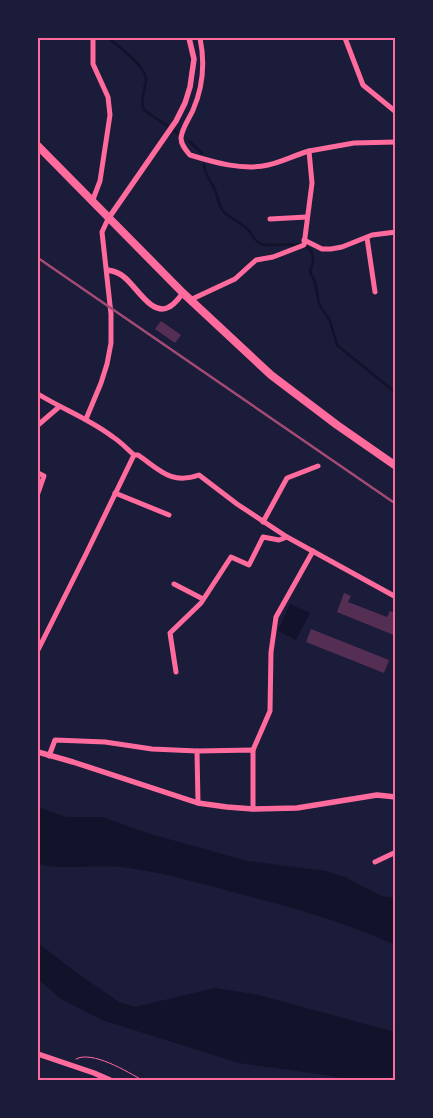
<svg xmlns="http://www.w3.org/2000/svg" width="433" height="1118" viewBox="0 0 433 1118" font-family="Barlow,sans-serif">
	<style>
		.water { fill: #12122b }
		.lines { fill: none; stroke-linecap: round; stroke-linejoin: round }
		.stream { stroke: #12122b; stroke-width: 2.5 }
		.building { fill: #542f53 }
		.path { stroke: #ff6b9d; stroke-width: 1 }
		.minor { stroke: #ff6b9d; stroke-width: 5 }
		.tertiary { stroke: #ff6b9d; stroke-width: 5.5 }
		.trunk { stroke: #ff6b9d; stroke-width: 8 }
		.rail { stroke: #a44b75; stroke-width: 2.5 }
		.neatline { fill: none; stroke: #ff6b9d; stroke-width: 2 }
	</style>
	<rect width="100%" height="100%" fill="#1b1b3a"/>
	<g class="water">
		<polygon points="290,604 310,613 296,640 278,631"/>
		<path d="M38,807L66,817H102L150,834L248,861L326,871L345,877L381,896L395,898V945C346,922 293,908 240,894C203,884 166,873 129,868C98,863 67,871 38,864Z"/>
		<polygon points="38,943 77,973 119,1002 135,1007 215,988 259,995 395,1032 395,1080 353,1080 319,1074 239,1063 102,1020 61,999 38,979"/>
	</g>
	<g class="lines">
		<g class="stream">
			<path d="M108,38C117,45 147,67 146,80C145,89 140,101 144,110L179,134"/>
			<polyline points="189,141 202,153"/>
			<path d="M204,165C205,175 211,181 215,190C218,197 218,205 223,211C230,219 241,222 248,230C252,234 255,242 261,244C280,249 325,232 310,272L315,282L319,304L330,321L337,345L396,393"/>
		</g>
	</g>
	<g class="building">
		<polygon points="161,321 181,335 175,343 155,329"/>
		<polygon points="344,593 351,596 348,602 387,617 390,611 396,613 396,636 337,612"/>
		<polygon points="311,629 389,660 384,673 306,642"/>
	</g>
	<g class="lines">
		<path class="path" d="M76,1059C92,1050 128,1072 142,1080"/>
		<g class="minor">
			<path d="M200,38C205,62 203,87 193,110C189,119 182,128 181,138C181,145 186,150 190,155C213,162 243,171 268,165C282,162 295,155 309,151"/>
			<polyline points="345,38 363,85 396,112"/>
			<polyline points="92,202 100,181 110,115 108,97 93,64 93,38"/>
			<polyline points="270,219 307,217"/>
			<polyline points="367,238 375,292"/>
			<polyline points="304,240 322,249 331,249 342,247 372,235 396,232"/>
			<polyline points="190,300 235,279 256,260 273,257 304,245 312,183 309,151 354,143 396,142"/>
			<path d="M38,394C62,409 90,419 113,437C121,442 127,449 134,455H138C160,470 171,485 199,475L237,504L287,537L396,597"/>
			<polyline points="86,419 101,383 107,364 111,343 111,314 102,232 108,219"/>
			<polyline points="38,425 59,407"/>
			<polyline points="38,473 44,476 38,493"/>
			<polyline points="115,493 169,515"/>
			<polyline points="263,522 287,478 318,466"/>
			<polyline points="174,584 203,599"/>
			<polyline points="38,650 86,554 134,455"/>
			<polyline points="176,672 170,633 201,603 231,557 249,565 263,537 279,540 287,537"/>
			<polyline points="253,750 270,711 271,652 276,617 313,551"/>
			<polyline points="197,751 253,750 253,809"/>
			<polyline points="49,756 55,740 105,742 152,749 197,751 198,803"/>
			<polyline points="375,862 396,852"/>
		</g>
		<g class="tertiary">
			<polyline points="108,219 176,121 185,103 190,87 194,59 189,38"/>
			<path d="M107,270C113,271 119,272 124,277C136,286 152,317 169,307C175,304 179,298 183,293"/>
			<polyline points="38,752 73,762 198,803 227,807 253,809 297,808 377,795 396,797"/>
			<polyline points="38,1054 94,1073 110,1080"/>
		</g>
		<polyline class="trunk" points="38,146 183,293 271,375 337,425 396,466"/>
		<polyline class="rail" points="38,258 396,504"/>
	</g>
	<rect width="433" height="1118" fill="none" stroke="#1b1b3a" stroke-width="78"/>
	<rect x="39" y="39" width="355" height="1040" class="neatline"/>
</svg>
